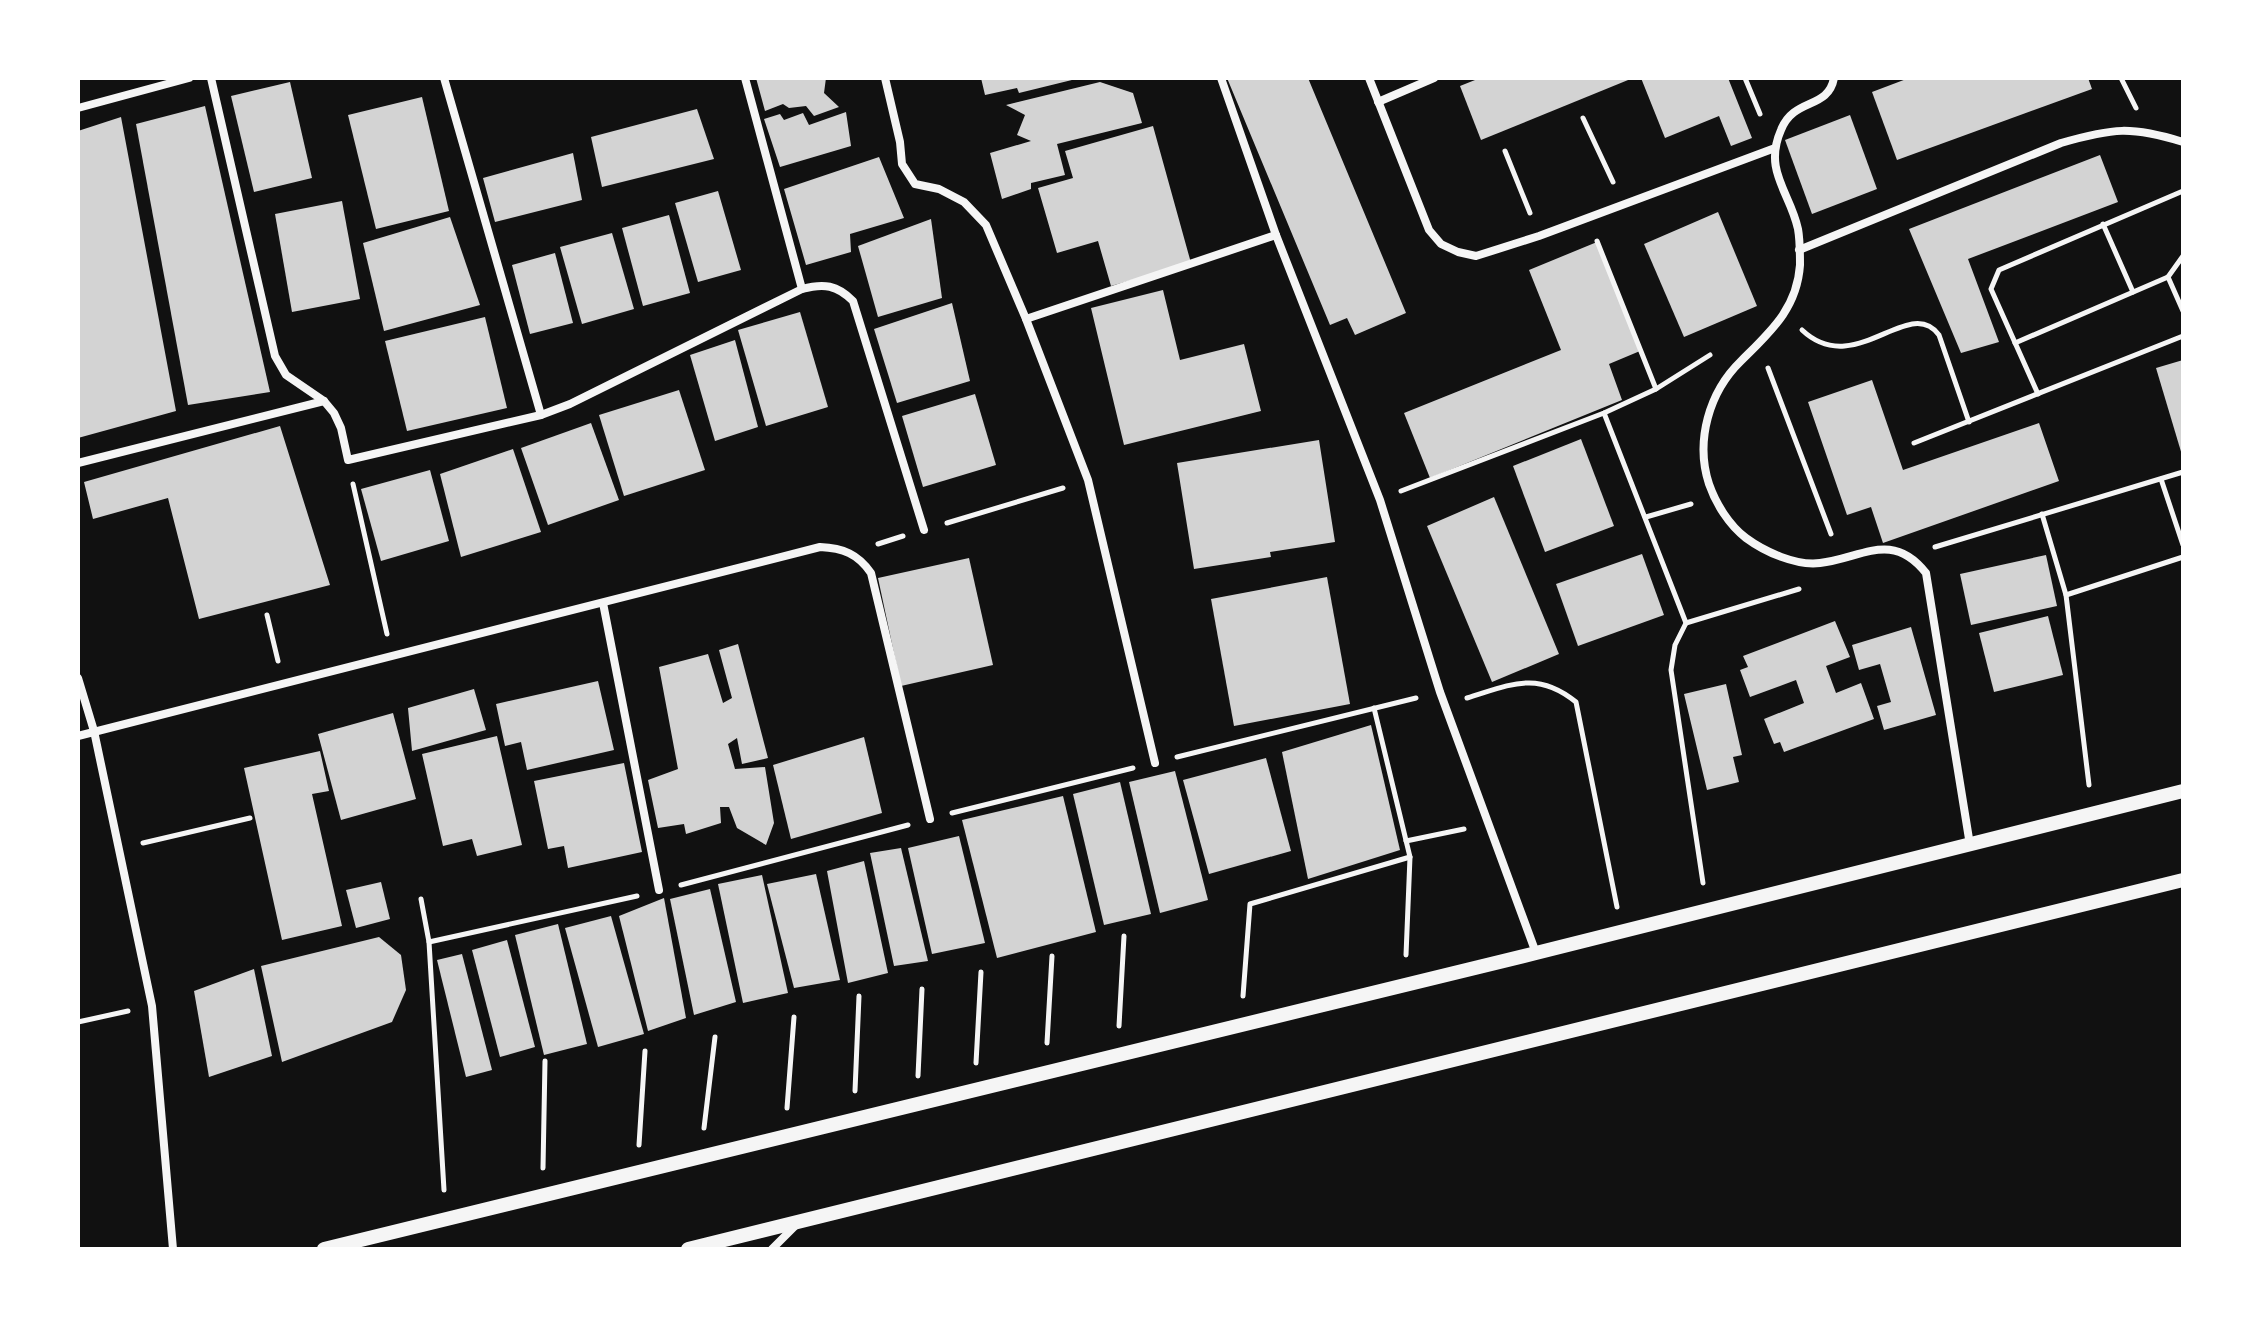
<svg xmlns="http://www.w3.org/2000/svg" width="2261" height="1327" viewBox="0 0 2261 1327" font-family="Inter,sans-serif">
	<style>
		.building { fill: #d3d3d3 }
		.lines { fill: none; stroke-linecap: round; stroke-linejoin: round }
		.path { stroke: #f5f5f5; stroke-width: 5 }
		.minor { stroke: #f5f5f5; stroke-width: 8 }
		.tertiary { stroke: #f5f5f5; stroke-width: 14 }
	</style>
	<rect width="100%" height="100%" fill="#111"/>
	<g class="building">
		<polygon points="756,78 826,78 824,93 839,107 814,116 806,106 789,108 783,104 765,111"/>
		<polygon points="981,78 1075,78 1076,79 1019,93 1017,88 985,95"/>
		<polygon points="1227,78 1308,78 1406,313 1355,335 1347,318 1330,325"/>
		<polygon points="1480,78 1633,78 1481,140 1460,86"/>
		<polygon points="1641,78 1728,78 1752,138 1731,146 1719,116 1665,138"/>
		<polygon points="1909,78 2088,78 2092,89 1897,160 1872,92"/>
		<polygon points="290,82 312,178 254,192 231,96"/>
		<polygon points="1100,82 1133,93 1142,123 1057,144 1065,175 1031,183 1031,189 1002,199 990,153 1031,141 1017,135 1025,115 1006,105"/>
		<polygon points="422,97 449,211 376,229 348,115"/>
		<polygon points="205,106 270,392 188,405 136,124"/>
		<polygon points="697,109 714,159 602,187 591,137"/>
		<polygon points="846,112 851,146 780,167 764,119 780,114 784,120 803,113 809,125"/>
		<polygon points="1850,115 1877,189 1812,214 1785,140"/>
		<polygon points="121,117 176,411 78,438 78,131"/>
		<polygon points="1153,126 1191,263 1111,286 1098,241 1057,253 1038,188 1073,178 1065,151"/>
		<polygon points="573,153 582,200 495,222 483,178"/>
		<polygon points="2100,155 2118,202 1968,259 1999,342 1961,353 1909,229"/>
		<polygon points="879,157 904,218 850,234 851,252 806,265 784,189"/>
		<polygon points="718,191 741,270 698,282 675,203"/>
		<polygon points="342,201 360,299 292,312 275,214"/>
		<polygon points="1718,212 1757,306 1684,337 1644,244"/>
		<polygon points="669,215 690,293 643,306 622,228"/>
		<polygon points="450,217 480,305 384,331 363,243"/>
		<polygon points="931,219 942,298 878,317 858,246"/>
		<polygon points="612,233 634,309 582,324 560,247"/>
		<polygon points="1597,242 1640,351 1609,364 1622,400 1430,478 1404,413 1561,350 1529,270"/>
		<polygon points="555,253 573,323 530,334 512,265"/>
		<polygon points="1163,290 1180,360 1244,344 1261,411 1124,445 1091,308"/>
		<polygon points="952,303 970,381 897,403 874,329"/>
		<polygon points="800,312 828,407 766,426 738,330"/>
		<polygon points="485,317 507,408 407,431 385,341"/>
		<polygon points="735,340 758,427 715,441 690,355"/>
		<polygon points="2183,360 2183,455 2182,455 2156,368"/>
		<polygon points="1872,380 1903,470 2039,423 2059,481 1883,543 1871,507 1847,515 1808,402"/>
		<polygon points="679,390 705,470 624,496 599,415"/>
		<polygon points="975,394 996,465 923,487 902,416"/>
		<polygon points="591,423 619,500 548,525 521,448"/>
		<polygon points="280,426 330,585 199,619 168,498 93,519 84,482"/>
		<polygon points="1581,439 1614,526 1545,552 1513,466"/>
		<polygon points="1319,440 1335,542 1270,552 1271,557 1194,569 1177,463"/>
		<polygon points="513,449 541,532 461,557 440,474"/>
		<polygon points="430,470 449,541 381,561 361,489"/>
		<polygon points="1494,497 1559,654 1492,682 1427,526"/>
		<polygon points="1642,554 1664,615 1578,646 1556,584"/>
		<polygon points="2046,555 2057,606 1971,625 1960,574"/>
		<polygon points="969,558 993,665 901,686 878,578"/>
		<polygon points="1327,577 1350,704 1234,726 1211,599"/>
		<polygon points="2048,616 2063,675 1994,692 1979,633"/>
		<polygon points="1835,621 1850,657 1826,666 1836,693 1861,683 1874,719 1784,752 1780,742 1774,744 1764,719 1804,703 1796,680 1750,697 1740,670 1748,667 1743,656"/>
		<polygon points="1911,627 1936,715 1884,730 1877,706 1891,702 1880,664 1859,670 1852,645"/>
		<polygon points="738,644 768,758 742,764 737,738 728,744 735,769 765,767 774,823 766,845 737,828 729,807 720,807 721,823 686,834 684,824 658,828 648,780 678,769 659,667 708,654 723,703 732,698 719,650"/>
		<polygon points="598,681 614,750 527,770 521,742 505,746 496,704"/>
		<polygon points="1726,684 1742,755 1733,757 1739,782 1707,790 1684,694"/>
		<polygon points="474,689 486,730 412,751 408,708"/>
		<polygon points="393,713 416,799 341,820 318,734"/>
		<polygon points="1371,725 1400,850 1308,879 1282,752"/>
		<polygon points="497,736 522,845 477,856 472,839 443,846 422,754"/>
		<polygon points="864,737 882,813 791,839 773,765"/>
		<polygon points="320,751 329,791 312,794 342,926 282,940 244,768"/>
		<polygon points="1266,758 1291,851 1209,874 1183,780"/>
		<polygon points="624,763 642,852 568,868 564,846 548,849 534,781"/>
		<polygon points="1175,771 1208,900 1160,913 1129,782"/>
		<polygon points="1120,782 1151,914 1104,925 1073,794"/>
		<polygon points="1063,796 1096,932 997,958 962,820"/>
		<polygon points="959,836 985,943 932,954 908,848"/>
		<polygon points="901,848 928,961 894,966 870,853"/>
		<polygon points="864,861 888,973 848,983 827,871"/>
		<polygon points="816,874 840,980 794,988 767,884"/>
		<polygon points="762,875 788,993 743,1003 718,884"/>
		<polygon points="381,882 390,919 356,928 346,890"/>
		<polygon points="710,889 736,1002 694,1015 670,899"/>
		<polygon points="664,898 686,1018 648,1031 619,916"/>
		<polygon points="611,916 644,1034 598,1047 565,928"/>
		<polygon points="558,924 587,1044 544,1055 515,935"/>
		<polygon points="379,937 401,955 406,990 392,1022 282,1062 261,966"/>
		<polygon points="507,940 535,1047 500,1057 472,950"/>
		<polygon points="462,954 492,1070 466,1077 437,960"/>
		<polygon points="254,969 272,1056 209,1077 194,991"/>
	</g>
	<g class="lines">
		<g class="path">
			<polyline points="1745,78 1760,114"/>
			<polyline points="2121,78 2136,108"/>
			<polyline points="1583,118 1613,182"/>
			<polyline points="1505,151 1530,213"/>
			<polyline points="2103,224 2133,292"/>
			<polyline points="1597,241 1656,389"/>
			<polyline points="2168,277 2183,311"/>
			<path d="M1802,330C1855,380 1909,294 1939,335L1969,422"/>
			<polyline points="2015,343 2168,277 2183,256"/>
			<polyline points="1768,368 1831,534"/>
			<polyline points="2038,394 1991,289 1999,270 2183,191"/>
			<polyline points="1604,413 1686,623 1675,645 1671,670 1703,883"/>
			<polyline points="1914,443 2183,336"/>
			<polyline points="2161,479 2183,545"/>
			<polyline points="353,484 387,634"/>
			<polyline points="1401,491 1604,413 1656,389 1710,355"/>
			<polyline points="2042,514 2066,595 2089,785"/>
			<polyline points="1646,517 1691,504"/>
			<polyline points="947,523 1063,488"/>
			<polyline points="878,544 903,536"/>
			<polyline points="1935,547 2183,472"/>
			<polyline points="2066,595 2183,557"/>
			<polyline points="267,615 278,661"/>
			<polyline points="1686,623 1799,589"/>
			<path d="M1467,698C1510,685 1537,670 1576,702L1617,907"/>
			<polyline points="1374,708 1410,857 1406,955"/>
			<polyline points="1177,757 1416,698"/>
			<polyline points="952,813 1133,768"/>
			<polyline points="1406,841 1464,829"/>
			<polyline points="143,843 250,818"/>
			<polyline points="681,885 908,825"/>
			<polyline points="421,899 429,942 444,1190"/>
			<polyline points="429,942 637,896"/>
			<polyline points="1243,996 1250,904 1410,857"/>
			<polyline points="78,1022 128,1011"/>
			<polyline points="1119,1026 1124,936"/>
			<polyline points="1047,1043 1052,956"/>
			<polyline points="976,1063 981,972"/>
			<polyline points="918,1076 922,989"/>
			<polyline points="855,1091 859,996"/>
			<polyline points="787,1108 794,1017"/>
			<polyline points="704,1128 715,1037"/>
			<polyline points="639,1145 645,1051"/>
			<polyline points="543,1168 545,1061"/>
		</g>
		<g class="minor">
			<path d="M211,78L275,356L286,375L324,401L334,413L341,428L348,460L541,415L570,404L802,289C824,283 837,285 853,301L924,530"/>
			<polyline points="444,78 541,415"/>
			<polyline points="745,78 802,289"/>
			<polyline points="885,78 900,142 902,164 915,184 939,189 964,202 986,225 1026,319 1088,480 1155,763"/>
			<polyline points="1221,78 1276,235 1380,500 1440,692 1536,953"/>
			<polyline points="1369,78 1429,230 1441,244 1458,252 1476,256 1539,236 1775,148"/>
			<path d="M1834,78C1828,110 1794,97 1781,130C1763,171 1790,192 1798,229C1800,240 1800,254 1800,265C1797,309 1770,332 1741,361C1709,392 1695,441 1709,484C1716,504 1729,525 1746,538C1765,552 1796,566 1820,563C1862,558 1892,530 1926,573L1970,845"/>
			<polyline points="1378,102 1434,78"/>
			<polyline points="78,108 189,78"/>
			<path d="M1799,250L2061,143C2113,128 2131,126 2183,142"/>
			<polyline points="1026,319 1276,235"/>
			<polyline points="78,463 324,401"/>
			<polyline points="603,603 659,890"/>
			<polyline points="78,678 94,731 152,1006 173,1249"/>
			<path d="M78,736L820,547C843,548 858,554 871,573L930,819"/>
			<polyline points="772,1249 797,1224"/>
		</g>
		<g class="tertiary">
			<polyline points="324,1249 1536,953 2183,791"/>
			<polyline points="688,1249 2183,880"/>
		</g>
	</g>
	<rect width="2261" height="1327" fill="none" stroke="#ffffff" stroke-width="160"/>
</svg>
